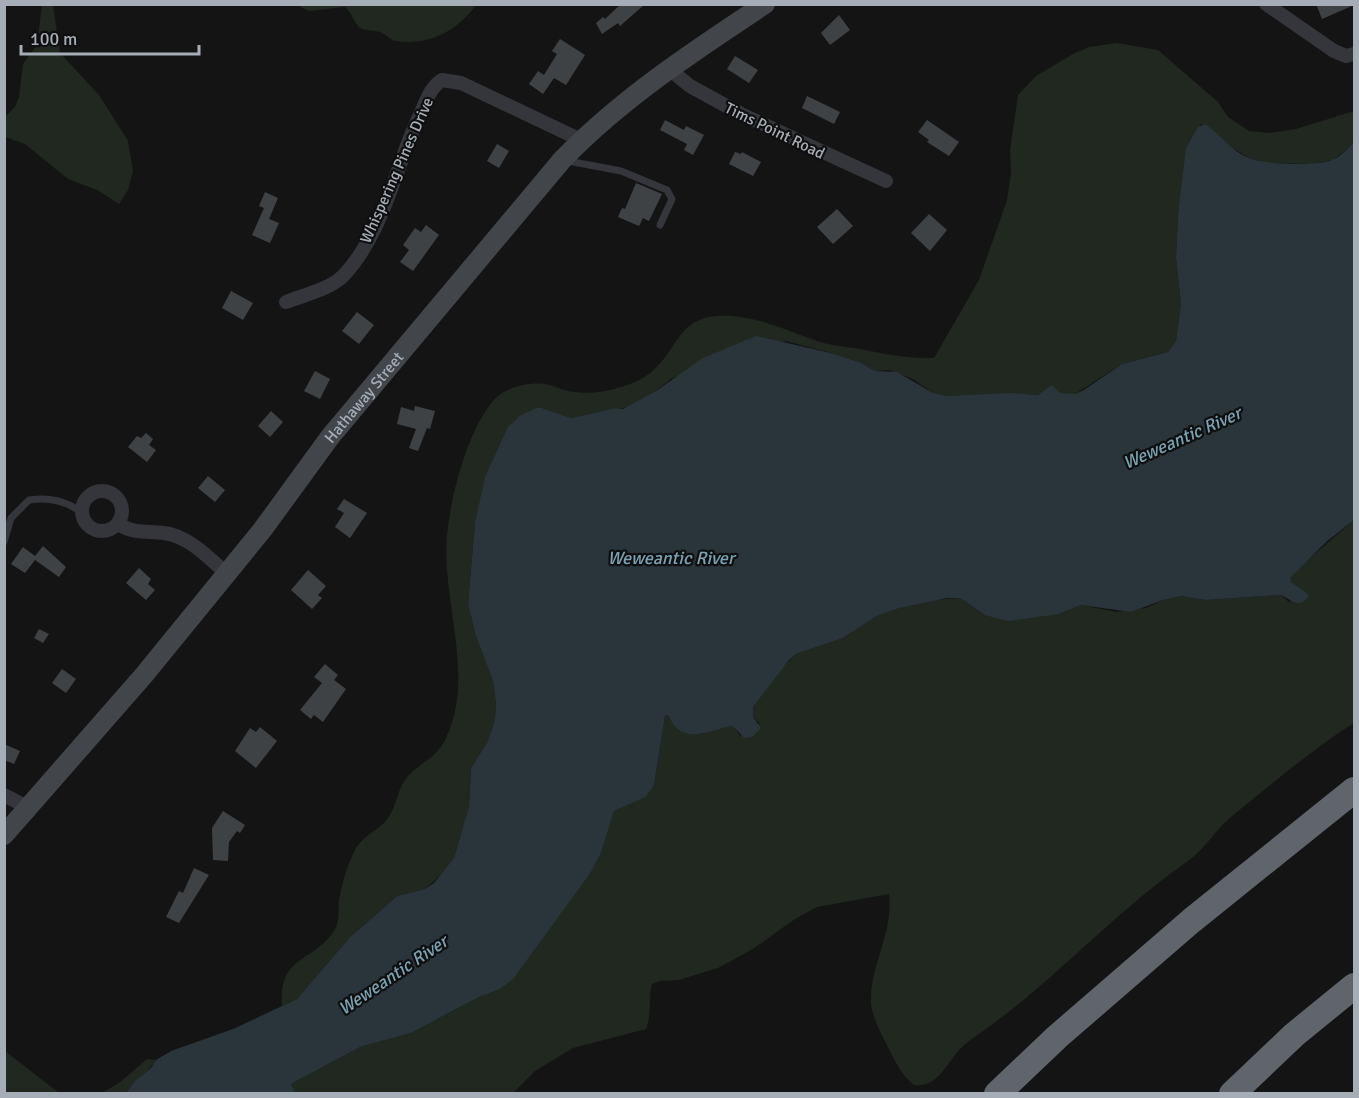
<svg xmlns="http://www.w3.org/2000/svg" width="1359" height="1098" viewBox="0 0 1359 1098" font-family="Signika,sans-serif">
	<style>
		.green { fill: #202820 }
		.water { fill: #29353a }
		.building { fill: #3f4245 }
		.lines { fill: none; stroke-linecap: round; stroke-linejoin: round }
		.lane { stroke: #34363b; stroke-width: 7 }
		.street { stroke: #34363b; stroke-width: 14 }
		.secondary { stroke: #42464b; stroke-width: 20 }
		.highway { stroke: #60656c; stroke-width: 26 }
		.labels { text-anchor: middle; stroke-width: 4.5; stroke-linejoin: round; paint-order: stroke }
		.street-label { font-size: 16px; fill: #a5adb6; stroke: #0f0f10 }
		.water-label { font-size: 18px; font-style: italic; fill: #7aa2b3; stroke: #0f0f10 }
	</style>
	<rect width="100%" height="100%" fill="#141415"/>
	<g class="green">
		<polygon points="42,5 53,5 60,53 99,95 128,141 133,171 128,190 119,204 97,190 68,179 25,144 5,137 5,117 15,107 19,97 23,64 37,45"/>
		<path d="M297,5H476C457,31 429,46 396,41C391,41 386,34 380,32C374,30 367,31 362,29C353,24 353,13 345,7L309,11Z"/>
		<path d="M1117,43L1158,50L1218,102L1228,117L1249,131L1270,133L1296,129L1354,111V143L1333,160L1312,164L1267,163L1249,158L1228,145L1210,128L1201,124L1182,190L1178,214L1176,258L1181,303L1176,341L1168,352L1122,364L1075,394L948,396L933,393L913,379L889,370L875,371L861,363L835,354L786,341L672,378C658,389 634,411 615,408L571,418L539,407L475,523L468,604L476,636L493,681L496,704L495,719L488,741L471,768L469,806L454,858L448,868L425,889L397,896L349,938L297,999L282,1006C278,954 315,963 335,929C340,921 338,909 339,900C342,884 347,865 355,850C365,833 379,831 388,818C397,806 397,788 408,776C420,763 436,758 445,740C478,674 438,597 448,527C453,488 468,432 492,402C504,387 528,382 546,384C555,386 564,391 574,392C597,395 621,389 641,379C680,358 672,311 731,316C761,318 786,330 814,340C830,346 844,346 860,349C885,354 908,359 934,358L979,280L1007,200L1011,173L1010,150L1018,95L1036,76L1073,54L1089,47Z"/>
		<path d="M1354,520V723C1311,750 1272,784 1232,816C1216,829 1205,849 1188,861C1116,911 1057,978 986,1029C979,1034 971,1039 964,1045C947,1060 940,1088 914,1085C901,1075 895,1061 888,1047C881,1034 873,1019 871,1004C869,967 894,932 889,894L817,907L795,919L753,949L718,968L679,980L660,981L652,984C648,999 652,1015 646,1029L573,1048L535,1071L513,1093L295,1094L291,1084L360,1047L411,1033L477,998L500,989L591,872L601,853L614,811L637,800L654,785L665,714L700,734L731,726L735,727L740,736L760,724L753,717V707L781,669L796,654L843,638L877,616L898,608L931,600L960,598L985,615L1059,614L1081,605L1116,612L1146,608L1163,600L1182,596L1205,600L1281,595L1290,603V578L1294,572Z"/>
		<polygon points="5,1051 59,1093 5,1093"/>
		<path d="M147,1059L156,1060C148,1073 135,1080 126,1093L100,1094L119,1083Z"/>
	</g>
	<path class="water" d="M1205,124C1220,134 1231,151 1249,158C1266,165 1316,166 1332,160C1341,157 1347,148 1354,143V520L1326,542L1290,578L1291,582L1309,595C1301,610 1291,600 1281,595L1205,600L1182,596L1163,600L1131,612L1081,605L1059,614L1008,621L985,615L960,598H947L899,608L877,616L843,638L796,654L789,660L753,707V717L761,728L752,737L744,738L735,728L731,726C707,732 680,745 669,716L665,715L654,785L645,797L614,811L601,853L591,872L513,979L500,989L477,998L411,1033L360,1047L291,1084L295,1093H126L136,1080L151,1068L156,1060L171,1051L233,1029L297,999L349,938L397,896L425,889L434,883L454,858L469,806L471,768L488,741L495,719L496,704L493,681L476,636L468,604L475,523L485,477L508,427L521,415L539,407L571,418L615,408L623,409L656,391L703,358L756,336L835,354L861,363L875,371L897,372L933,393L948,396L1009,393L1038,395L1052,385L1060,393L1075,394L1084,390L1122,364L1168,352L1176,341L1181,303L1176,258L1178,214L1186,148L1198,127Z"/>
	<g class="building">
		<polygon points="621,4 645,4 620,26 618,23 602,34 596,23 603,17 605,19"/>
		<polygon points="1316,4 1354,4 1354,5 1322,19"/>
		<polygon points="839,15 850,30 830,45 821,33"/>
		<polygon points="560,39 585,55 566,85 554,78 543,94 529,84 538,71 544,75 557,54 552,51"/>
		<polygon points="735,56 758,70 749,83 727,69"/>
		<polygon points="807,96 840,112 834,124 802,108"/>
		<polygon points="665,120 684,130 686,126 704,135 693,155 684,150 687,144 660,130"/>
		<polygon points="927,120 959,142 949,156 927,142 929,140 918,132"/>
		<polygon points="497,144 509,151 499,168 487,161"/>
		<polygon points="735,152 741,154 742,152 761,162 753,176 729,164"/>
		<polygon points="636,183 662,194 649,221 643,218 639,226 618,217 622,208 625,209"/>
		<polygon points="265,192 278,198 269,219 279,223 270,243 252,235 264,208 259,206"/>
		<polygon points="837,209 853,226 833,244 817,227"/>
		<polygon points="929,214 947,230 930,251 911,233"/>
		<polygon points="426,225 439,235 413,271 400,262 409,250 403,245 415,228 421,232"/>
		<polygon points="231,291 253,303 243,320 222,308"/>
		<polygon points="357,312 374,325 359,344 342,331"/>
		<polygon points="315,371 330,379 320,399 304,391"/>
		<polygon points="415,406 435,411 430,429 427,428 418,451 409,448 416,429 397,424 401,407 414,411"/>
		<polygon points="271,411 283,422 270,437 258,426"/>
		<polygon points="146,433 153,439 149,445 156,450 147,462 128,447 137,436 141,438"/>
		<polygon points="208,476 225,490 215,502 198,488"/>
		<polygon points="344,499 367,513 350,538 335,527 344,513 337,509"/>
		<polygon points="43,546 66,567 59,577 35,560 25,573 11,564 23,547 35,556"/>
		<polygon points="139,568 151,579 148,584 155,590 146,600 126,583"/>
		<polygon points="308,570 326,586 318,595 322,598 312,609 291,590"/>
		<polygon points="39,629 49,634 43,643 34,638"/>
		<polygon points="325,664 338,675 334,680 346,689 323,722 314,715 311,719 300,710 322,683 314,677"/>
		<polygon points="62,669 76,679 66,693 52,683"/>
		<polygon points="260,727 277,741 256,768 235,751 250,728 256,732"/>
		<polygon points="4,744 20,751 14,764 4,760"/>
		<polygon points="223,811 245,825 240,833 237,831 229,842 228,861 213,860 212,828"/>
		<polygon points="194,868 209,875 179,923 166,917 179,891 183,893"/>
	</g>
	<g class="lines">
		<g class="lane">
			<polyline points="568,161 621,171 667,190 672,199 660,225"/>
			<path d="M4,542L11,518L29,500C48,497 67,501 82,513"/>
		</g>
		<g class="street">
			<polyline points="1266,4 1334,51 1346,56 1354,54"/>
			<polyline points="669,69 690,86 741,114 886,181"/>
			<path d="M286,302C304,295 331,289 344,275C383,233 395,169 418,119C425,105 429,88 442,80L461,83L581,140"/>
			<circle cx="102" cy="511" r="20"/>
			<path d="M118,524C134,534 146,531 164,533C189,536 209,558 227,574"/>
			<polyline points="4,795 27,807"/>
		</g>
		<path class="secondary" id="s1" d="M4,835L144,675L263,529L330,437L562,160C622,98 694,51 765,4"/>
		<g class="highway">
			<polyline points="997,1094 1057,1037 1191,921 1354,790"/>
			<polyline points="1232,1094 1294,1035 1354,986"/>
		</g>
	</g>
	<g class="labels">
		<g class="street-label">
			<text transform="translate(775 130) rotate(26)" y="6">Tims Point Road</text>
			<text transform="translate(396 170) rotate(-66)" y="6">Whispering Pines Drive</text>
			<text dy="6" stroke="none"><textPath href="#s1" startOffset="567">Hathaway Street</textPath></text>
		</g>
		<g class="water-label">
			<text transform="translate(1182 438) rotate(-24)" y="6">Weweantic River</text>
			<text x="671" y="564">Weweantic River</text>
			<text transform="translate(393 975) rotate(-34)" y="6">Weweantic River</text>
		</g>
	</g>
	<rect width="1359" height="1098" fill="none" stroke="#a5adb6" stroke-width="12"/>
	<path d="M21 45v9h178v-9" fill="none" stroke="#a5adb6" stroke-width="3"/>
	<text x="30" y="45" font-size="18" fill="#a5adb6" stroke="#0f0f10" stroke-width="4.5" paint-order="stroke">100 m</text>
</svg>
